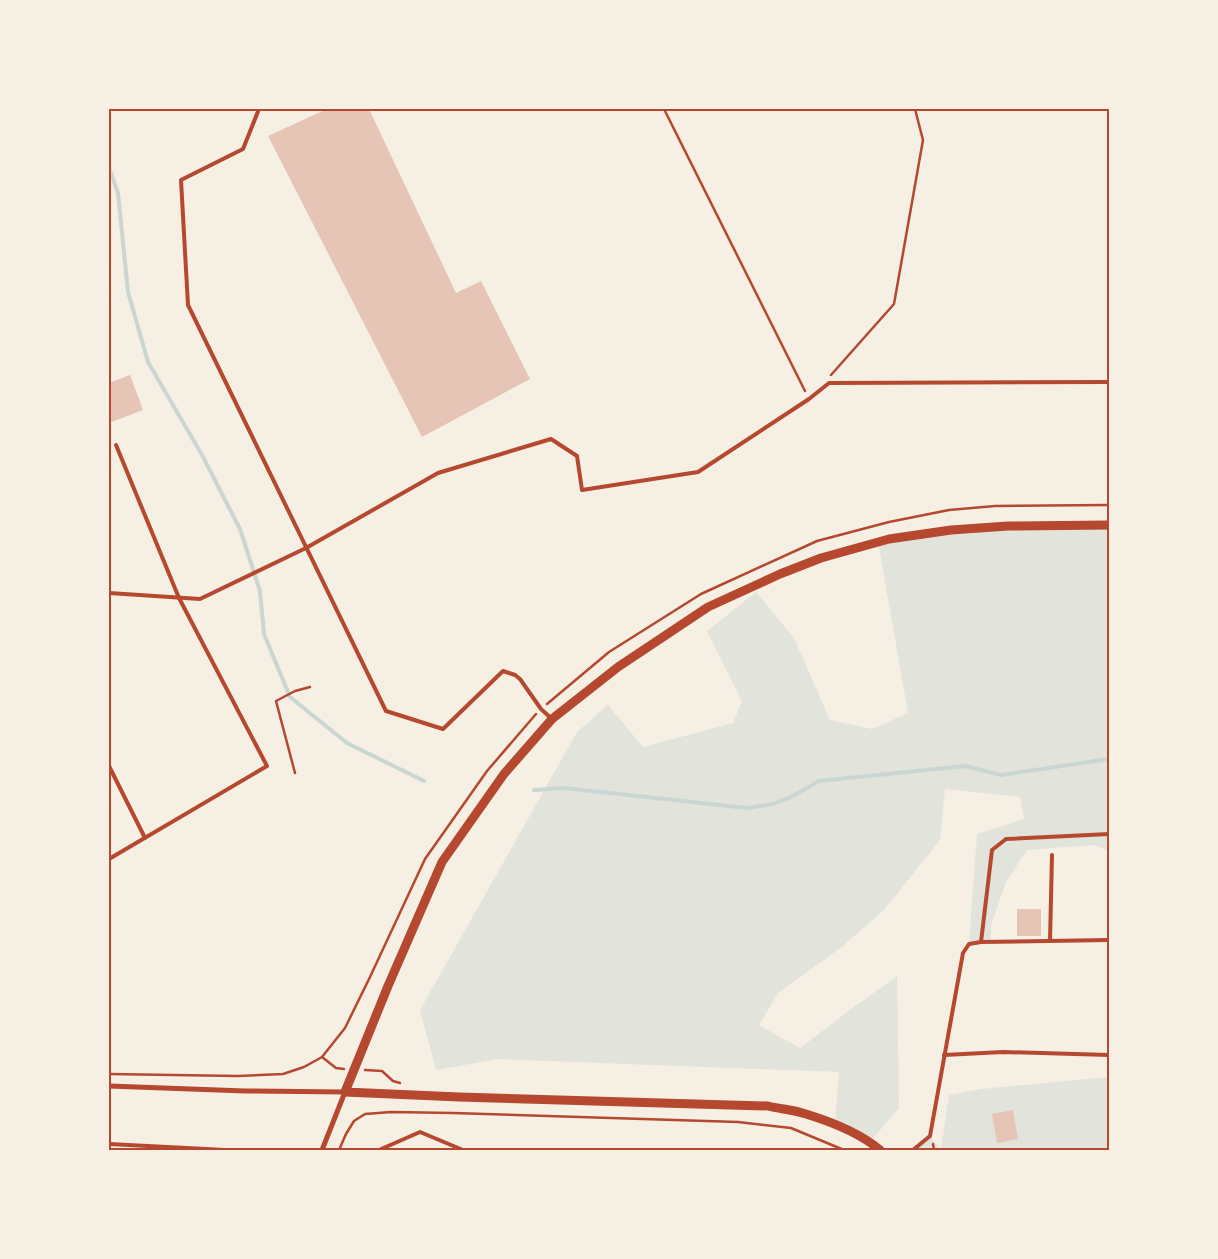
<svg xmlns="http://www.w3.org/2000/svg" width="1218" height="1259" viewBox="0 0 1218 1259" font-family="'Varela Round',sans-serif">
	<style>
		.green { fill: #e2e4dc }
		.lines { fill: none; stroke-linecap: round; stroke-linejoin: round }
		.stream { stroke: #c9d6d2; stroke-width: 4 }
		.building { fill: #e6c5b7 }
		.path { stroke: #b5482f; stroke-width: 2.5 }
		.service { stroke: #b5482f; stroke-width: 4 }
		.minor { stroke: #b5482f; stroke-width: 5 }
		.tertiary { stroke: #b5482f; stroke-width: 9 }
		.neatline { fill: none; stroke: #b5482f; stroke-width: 2 }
	</style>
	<rect width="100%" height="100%" fill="#f6efe4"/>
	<g class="green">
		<polygon points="1109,525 1109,851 1095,845 1027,850 1006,882 991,925 991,942 969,944 977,834 1024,819 1020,797 945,789 940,840 884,910 843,946 778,993 759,1025 800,1048 854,1007 897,976 899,1108 870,1142 835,1124 839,1072 498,1059 436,1070 420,1010 577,732 608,705 643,747 733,723 742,701 707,631 756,592 794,638 830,720 872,729 908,713 878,542 951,530"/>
		<polygon points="1109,1077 1109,1150 913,1150 930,1136 941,1150 949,1095 981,1089"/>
	</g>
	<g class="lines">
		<g class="stream">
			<polyline points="109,168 118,193 128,292 148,362 202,455 240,529 260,591 264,634 290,697 347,743 424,781"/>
			<polyline points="534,790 564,788 747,808 773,804 791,797 819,781 965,766 1001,775 1109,759"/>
		</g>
	</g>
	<g class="building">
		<polygon points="327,109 369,109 456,293 481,281 530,379 422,437 268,136"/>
		<polygon points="130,375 143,410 109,423 109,383"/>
		<rect x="1017" y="909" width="24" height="27"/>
		<polygon points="1013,1110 1018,1139 997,1143 992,1114"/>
	</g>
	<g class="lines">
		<g class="path">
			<polyline points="664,109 805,391"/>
			<polyline points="831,375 894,304 923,140 915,109"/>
			<polyline points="547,704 609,652 701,594 817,541 889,522 949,510 995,506 1109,505"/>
			<polyline points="295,773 276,701 295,691 310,687"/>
			<polyline points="322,1057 336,1068 344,1069"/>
			<polyline points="365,1070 382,1071 393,1081 400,1083"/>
			<polyline points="109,1074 238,1076 283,1074 304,1067 322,1057 345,1028 370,977 425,859 487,771 536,714"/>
			<polyline points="933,1144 934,1150"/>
			<polyline points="339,1150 346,1134 354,1121 365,1114 391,1112 453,1113 738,1122 791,1128 844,1150"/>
		</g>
		<g class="service">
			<polyline points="259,109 243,149 181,180 188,305 386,711 443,729 503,671 515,675 520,679 541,709 552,719"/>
			<polyline points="109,593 200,599 306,548 438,473 551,439 577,456 582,490 698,472 809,399 829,383 1109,382"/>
			<polyline points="109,766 145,838"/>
			<polyline points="109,859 267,766 179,598 116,445"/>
			<polyline points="1050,941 1052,855"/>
			<polyline points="981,942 1109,940"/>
			<polyline points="944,1055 1003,1052 1109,1055"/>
			<polyline points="109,1144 225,1150"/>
			<polyline points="379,1150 420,1132 463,1150"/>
			<polyline points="913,1150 930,1136 963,953 969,944 981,942 992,850 1006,839 1109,834"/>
		</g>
		<polyline class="minor" points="109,1086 245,1091 345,1092 322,1150"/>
		<path class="tertiary" d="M880,1150C860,1133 832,1122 806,1114C794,1110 780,1109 768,1106L459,1097L345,1092L388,986L442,862L504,774L552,719L618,667L708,607L780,574L821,558L889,539L951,530L1008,526L1109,525"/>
	</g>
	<rect width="1218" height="1259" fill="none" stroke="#f6efe4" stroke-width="220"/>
	<rect x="110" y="110" width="998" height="1039" class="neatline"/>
</svg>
